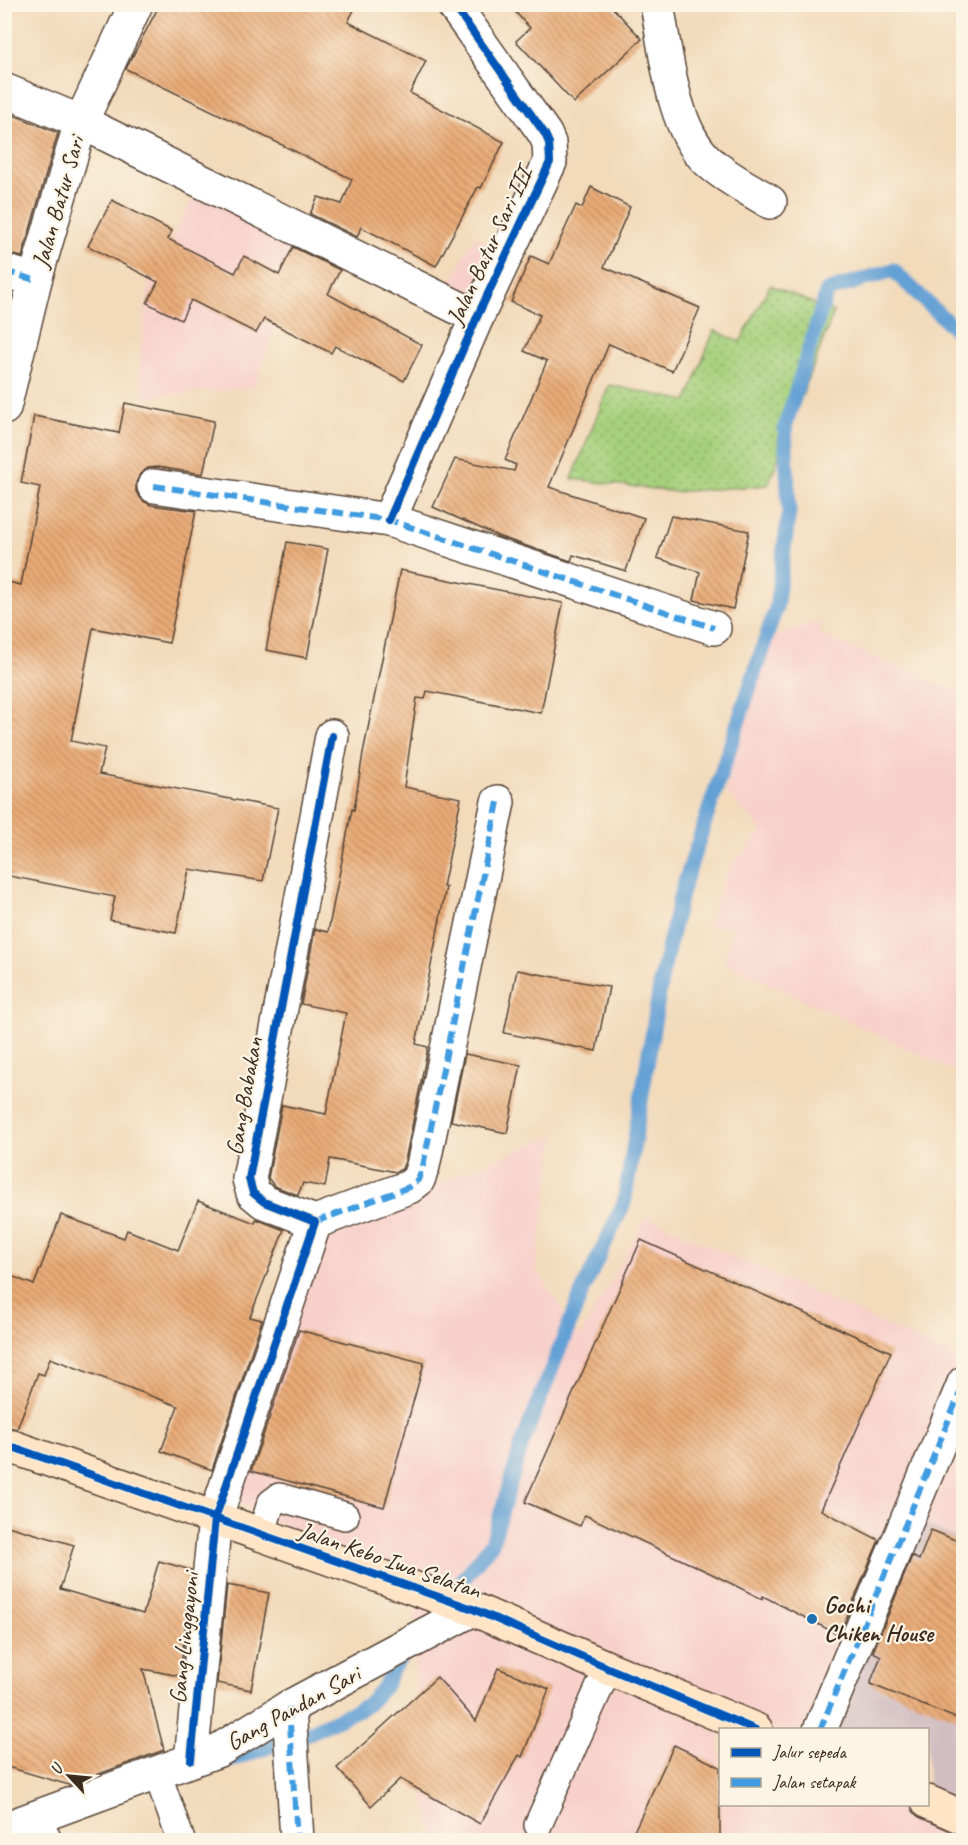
<svg xmlns="http://www.w3.org/2000/svg" width="968" height="1845" viewBox="0 0 968 1845" font-family="Caveat,sans-serif">
	<style>
		.built { fill: #f7d0ca }
		.industrial { fill: #d2bec2 }
		.grass { fill: url(#grass-dots); stroke: #707d4d; stroke-width: 1.5 }
		.lines { fill: none; stroke-linecap: round; stroke-linejoin: round }
		.stream { stroke: #63a0d4; stroke-width: 15 }
		.building { fill: url(#building-back-hatch) }
		.lane-casing { stroke: #564436; stroke-width: 30 }
		.street-casing { stroke: #564436; stroke-width: 36 }
		.secondary-casing { stroke: #564436; stroke-width: 36 }
		.lane { stroke: #fff; stroke-width: 27 }
		.street { stroke: #fff; stroke-width: 33 }
		.secondary { stroke: #ffe4c6; stroke-width: 33 }
		.quiet { stroke: #3f9ce0; stroke-width: 6; stroke-dasharray: 12 6; stroke-linecap: butt }
		.cycleway-casing { stroke: #fcf5e5; stroke-width: 11 }
		.cycleway { stroke: #0057b8; stroke-width: 8 }
		.poi-dot { fill: #1f6fb2; stroke: #fcf5e5; stroke-width: 2 }
		.labels { text-anchor: middle; stroke-width: 4.5; stroke-linejoin: round; paint-order: stroke }
		.street-label { font-size: 24px; fill: #3b2a1e; stroke: #fcf5e5 }
		.poi-label { font-size: 24px; font-weight: bold; fill: #3b2a1e; stroke: #fcf5e5; text-anchor: start }
	</style>
	<defs>
		<pattern id="grass-dots" width="8" height="8" patternUnits="userSpaceOnUse" patternTransform="scale(1.5)"><rect width="8" height="8" fill="#a5d07c"/><path d="M2 2h.1M6 6h.1" fill="none" stroke="#88a965" stroke-width="1.8" stroke-linecap="round"/></pattern>
		<pattern id="building-back-hatch" width="6" height="6" patternUnits="userSpaceOnUse" patternTransform="scale(1.5)"><rect width="6" height="6" fill="#e9ab77"/><path d="M-1 5l2 2M0 0l6 6M5-1l2 2" fill="none" stroke="#be8b61"/></pattern>
	</defs>
	<rect width="100%" height="100%" fill="#fcf5e5"/>
	<filter id="ink" filterUnits="userSpaceOnUse"><feTurbulence type="fractalNoise" baseFrequency=".0167" numOctaves="2"/><feDisplacementMap in="SourceGraphic" scale="12" xChannelSelector="R" yChannelSelector="G"/><feConvolveMatrix kernelMatrix="1 2 1 2 8 2 1 2 1" color-interpolation-filters="sRGB"/></filter>
	<filter id="wash" filterUnits="userSpaceOnUse"><feTurbulence type="fractalNoise" baseFrequency=".008" numOctaves="4" result="noise"/><feDisplacementMap in="SourceGraphic" scale="24" xChannelSelector="R" yChannelSelector="G"/><feGaussianBlur stdDeviation="1.35" result="paint"/><feColorMatrix in="noise" values="0 0 0 0 0 0 0 0 0 0 0 0 0 0 0 0 0 1.4 0 .05"/><feComposite in="paint" operator="in"/></filter>
	<g filter="url(#wash)">
		<rect width="100%" height="100%" fill="#f2dabb"/>
		<g class="built">
			<polygon points="195,195 313,248 273,331 255,387 144,397 139,371 149,282"/>
			<polygon points="475,236 504,250 467,321 439,304"/>
			<polygon points="822,620 819,634 963,694 963,1075 724,962 733,926 707,927 727,871 762,831 725,791 751,658 781,634"/>
			<polygon points="555,1135 536,1269 580,1337 646,1217 963,1360 963,1540 912,1518 817,1729 720,1730 720,1804 906,1805 950,1822 963,1792 963,1840 435,1840 414,1760 416,1595 230,1497 323,1231"/>
		</g>
		<polygon class="industrial" points="912,1518 963,1540 964,1792 950,1822 906,1805 928,1804 928,1730 817,1730"/>
		<polygon class="grass" points="770,285 834,312 768,485 676,492 572,479 609,385 687,401 714,330 740,342"/>
		<g class="lines">
			<g class="stream">
				<polyline points="446,1601 492,1543 522,1444 582,1292 624,1203 662,975 681,894 776,608 789,512 785,427 827,291 893,270 964,338"/>
				<polyline points="222,1763 309,1733 367,1705 384,1687 394,1666 403,1655"/>
			</g>
		</g>
		<g id="blocks">
			<g class="building">
				<polygon points="160,4 357,4 348,22 426,61 410,93 504,142 481,188 478,187 436,266 361,227 357,237 310,214 318,197 342,204 352,179 126,69"/>
				<polygon points="508,4 609,4 642,39 574,103 516,41 530,28"/>
				<polygon points="4,111 58,133 22,257 4,253"/>
				<polygon points="591,187 630,207 604,267 700,308 672,371 609,344 549,487 644,518 626,571 573,555 571,561 500,537 433,507 455,459 514,471 516,465 505,460 547,361 524,351 540,315 511,302 531,256 549,264 576,205 582,208"/>
				<polygon points="112,200 172,231 168,239 235,273 244,256 279,275 293,247 340,270 328,294 422,345 404,381 335,346 331,353 264,319 256,333 191,300 181,320 147,303 158,282 88,246"/>
				<polygon points="125,403 214,421 203,474 157,467 148,468 140,474 136,483 136,492 143,501 151,505 196,511 169,643 93,628 71,741 105,748 99,774 278,808 263,881 189,869 176,933 110,920 115,897 4,875 4,581 21,585 40,487 21,483 34,416 119,433"/>
				<polygon points="671,516 749,531 733,609 694,600 700,572 657,558"/>
				<polygon points="287,542 328,549 307,658 266,650"/>
				<polygon points="400,570 563,603 541,713 427,691 425,699 417,698 404,787 461,798 443,887 446,887 416,1044 428,1047 405,1161 402,1169 396,1172 330,1159 325,1187 303,1183 298,1195 274,1186 268,1178 282,1105 326,1114 346,1013 301,1004 315,929 328,932 352,809 354,810 363,753"/>
				<polygon points="517,970 609,987 596,1051 504,1033"/>
				<polygon points="465,1054 521,1065 507,1133 451,1121"/>
				<polygon points="198,1201 255,1223 256,1219 284,1230 250,1317 262,1320 212,1470 161,1451 178,1406 50,1358 44,1375 38,1373 17,1429 4,1426 4,1273 34,1285 61,1215 124,1238 127,1230 178,1250"/>
				<polygon points="641,1240 891,1352 821,1510 879,1540 839,1635 763,1596 762,1599 710,1573 585,1515 580,1526 525,1502"/>
				<polygon points="299,1330 424,1363 384,1507 251,1471"/>
				<polygon points="4,1525 74,1545 60,1589 143,1614 159,1561 191,1570 180,1676 143,1669 164,1750 69,1785 4,1766"/>
				<polygon points="931,1530 963,1543 963,1721 870,1684 881,1656 873,1652 912,1556 919,1560"/>
				<polygon points="227,1585 269,1593 251,1690 217,1683"/>
				<polygon points="498,1668 549,1689 522,1757 519,1755 480,1824 400,1779 371,1806 337,1768 437,1677 476,1721"/>
				<polygon points="674,1745 720,1767 720,1840 630,1840"/>
			</g>
		</g>
	</g>
	<g filter="url(#ink)">
		<use href="#blocks" fill-opacity="0" stroke="#564436" stroke-width="1.5"/>
		<g class="lines">
			<defs>
				<g id="lane">
					<polyline points="261,1535 271,1503 279,1497 345,1516"/>
					<polyline points="157,1773 181,1840"/>
					<polyline points="36,1817 48,1840"/>
					<polyline points="538,1825 608,1668"/>
				</g>
				<g id="street">
					<path d="M657,4C666,52 672,128 708,161C726,178 750,189 770,202"/>
					<polyline points="4,90 81,122 477,317"/>
					<polyline points="4,271 35,280"/>
					<polyline points="4,408 35,280 81,122 136,4"/>
					<polyline points="154,486 389,520 714,628"/>
					<polyline points="389,520 477,317 550,162 549,143 545,134 453,4"/>
					<polyline points="315,1222 409,1187 418,1180 423,1166 498,802"/>
					<polyline points="289,1707 297,1840"/>
					<polyline points="820,1730 964,1383"/>
					<polyline points="191,1760 215,1519 315,1222 264,1202 253,1193 249,1179 332,736"/>
					<polyline points="4,1829 219,1750 289,1707 473,1609"/>
				</g>
				<g id="secondary">
					<polyline points="4,1444 473,1609 608,1668 756,1730"/>
					<polyline points="928,1802 964,1818"/>
				</g>
			</defs>
			<use href="#lane" class="lane-casing"/>
			<use href="#street" class="street-casing"/>
			<use href="#secondary" class="secondary-casing"/>
			<use href="#lane" class="lane"/>
			<use href="#street" class="street"/>
			<use href="#secondary" class="secondary"/>
			<g class="quiet">
				<polyline points="4,271 35,280"/>
				<polyline points="154,486 389,520 714,628"/>
				<polyline points="315,1222 409,1187 418,1180 423,1166 498,802"/>
				<polyline points="289,1707 297,1840"/>
				<polyline points="820,1730 964,1383"/>
			</g>
			<defs>
				<g id="cycleway">
					<polyline points="389,520 477,317 550,162 549,143 545,134 453,4"/>
					<polyline points="4,1444 473,1609 608,1668 756,1730"/>
					<polyline points="191,1760 215,1519 315,1222 264,1202 253,1193 249,1179 332,736"/>
				</g>
			</defs>
			<use href="#cycleway" class="cycleway-casing"/>
			<use href="#cycleway" class="cycleway"/>
		</g>
	</g>
	<circle class="poi-dot" cx="812" cy="1619" r="6"/>
	<g class="labels">
		<g class="street-label">
			<text transform="translate(58 202) rotate(-74)" y="8">Jalan Batur Sari</text>
			<text transform="translate(489 246) rotate(-65)" y="8">Jalan Batur Sari III</text>
			<text transform="translate(244 1096) rotate(-80)" y="8">Gang Babakan</text>
			<text transform="translate(390 1560) rotate(19)" y="8">Jalan Kebo Iwa Selatan</text>
			<text transform="translate(184 1638) rotate(-84)" y="8">Gang Linggayoni</text>
			<text transform="translate(293 1708) rotate(-29)" y="8">Gang Pandan Sari</text>
		</g>
		<g class="poi-label">
			<text x="824" y="1613">Gochi<tspan x="824" dy="28">Chiken House</tspan></text>
		</g>
	</g>
	<rect width="968" height="1845" fill="none" stroke="#fcf5e5" stroke-width="24"/>
	<rect x="719" y="1728" width="210" height="78" fill="#fcf5e5" stroke="#afa495" stroke-width="1.5"/>
	<rect x="731" y="1748" width="30" height="9" fill="#0057b8" stroke="#afa495" stroke-width="1.5"/>
	<text x="773" y="1758" font-size="18" fill="#3b2a1e">Jalur sepeda</text>
	<rect x="731" y="1778" width="30" height="9" fill="#3f9ce0" stroke="#afa495" stroke-width="1.5"/>
	<text x="773" y="1788" font-size="18" fill="#3b2a1e">Jalan setapak</text>
	<g transform="translate(69 1776) rotate(296)" stroke="#fcf5e5" stroke-width="4.5" paint-order="stroke">
	<path d="M0-4.5L10 22L0 15L-10 22Z" fill="#3b2a1e"/>
	<text y="-9" font-size="16" font-weight="bold" text-anchor="middle" fill="#3b2a1e">U</text>
	</g>
</svg>
